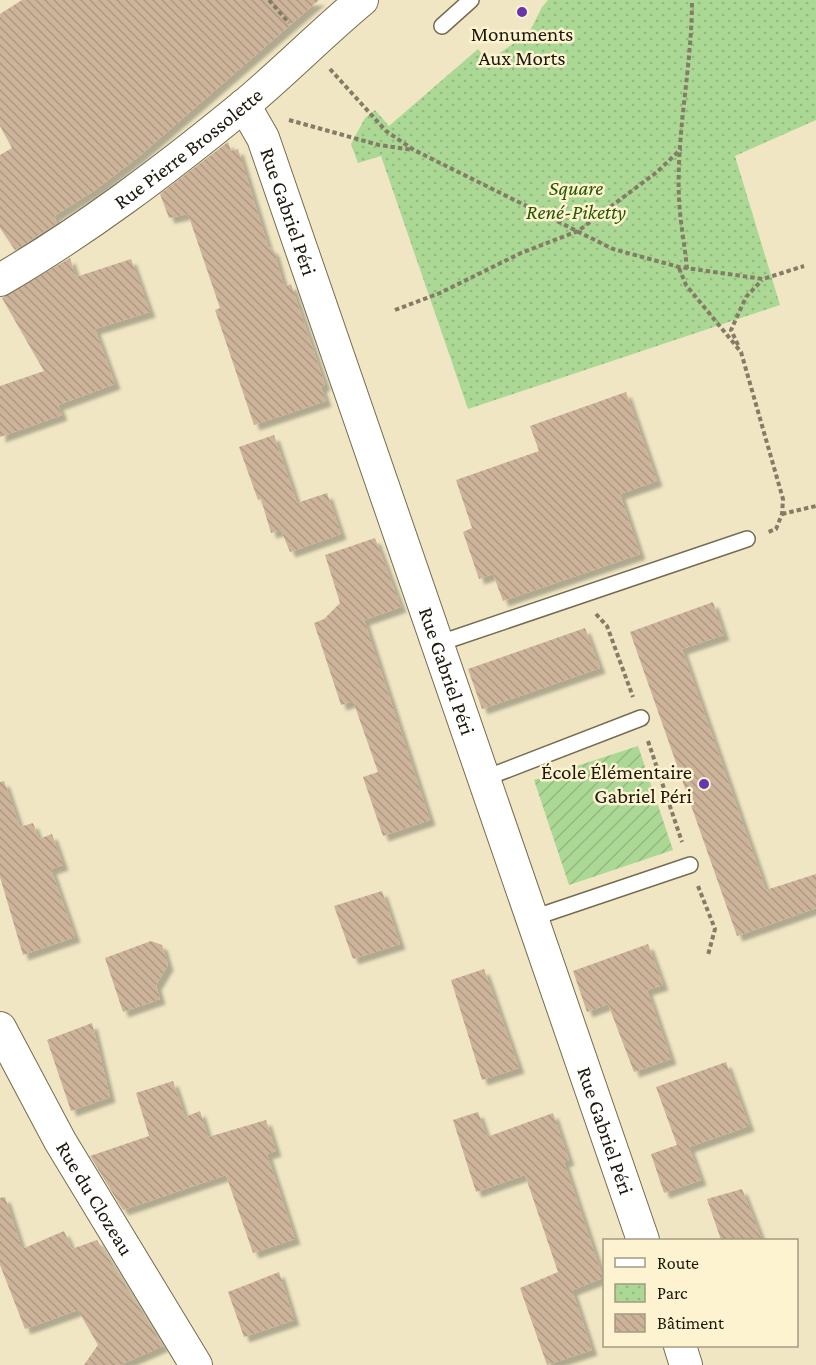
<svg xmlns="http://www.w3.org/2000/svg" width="816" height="1365" viewBox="0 0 816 1365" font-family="'Crimson Pro',serif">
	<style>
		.park { fill: url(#park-dots) }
		.garden { fill: url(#garden-furrows) }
		.building { fill: url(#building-back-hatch); filter: url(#shadow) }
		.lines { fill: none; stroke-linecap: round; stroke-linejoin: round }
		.lane-casing { stroke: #756d4f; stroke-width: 18 }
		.street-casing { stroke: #756d4f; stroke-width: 34 }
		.path { stroke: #847d66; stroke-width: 4; stroke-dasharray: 4.5 3; stroke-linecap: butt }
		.lane { stroke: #fff; stroke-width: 15 }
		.street { stroke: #fff; stroke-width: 32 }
		.poi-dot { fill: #6736ae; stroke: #fdf3d1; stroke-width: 2 }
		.labels { text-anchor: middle; stroke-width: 5; stroke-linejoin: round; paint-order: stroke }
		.poi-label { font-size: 21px; fill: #1c180c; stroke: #fdf3d1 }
		.street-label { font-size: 21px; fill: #1c180c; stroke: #fdf3d1 }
		.park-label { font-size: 21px; font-style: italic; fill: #285900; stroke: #fdf3d1 }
	</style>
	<defs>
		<pattern id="park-dots" width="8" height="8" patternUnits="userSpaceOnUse" patternTransform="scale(1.5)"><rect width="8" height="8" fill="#abd895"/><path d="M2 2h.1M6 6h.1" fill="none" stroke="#93b97f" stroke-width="1.8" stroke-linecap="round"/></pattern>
		<pattern id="garden-furrows" width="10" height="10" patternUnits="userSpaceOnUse" patternTransform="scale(1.5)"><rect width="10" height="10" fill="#abd895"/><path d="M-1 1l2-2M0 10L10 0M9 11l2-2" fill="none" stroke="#93b97f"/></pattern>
		<pattern id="building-back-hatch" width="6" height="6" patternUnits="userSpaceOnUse" patternTransform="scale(1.5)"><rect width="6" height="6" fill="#ccb399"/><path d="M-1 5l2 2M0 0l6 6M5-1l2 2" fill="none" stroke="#af9983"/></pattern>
		<filter id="shadow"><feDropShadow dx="5.5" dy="5.5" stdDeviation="1.5" flood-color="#0004"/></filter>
	</defs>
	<rect width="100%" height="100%" fill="#f0e6c4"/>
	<polygon class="park" points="548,0 816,0 816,120 735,156 780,305 468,409 381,156 358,163 351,144 365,118 375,110 389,126 478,49 488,61 529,33 542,7"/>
	<polygon class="garden" points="638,746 673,850 569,885 534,780"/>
	<g class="building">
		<polygon points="22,0 319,0 138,157 95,190 54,216 57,223 15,250 0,228 0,155 12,148 0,126 0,14"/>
		<polygon points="228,142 231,151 238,149 268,246 274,251 284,287 291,284 325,385 321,387 326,401 254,425 215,310 220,308 188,214 169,218 160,194"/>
		<polygon points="70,258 76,277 131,259 150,312 95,329 115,384 58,405 62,415 0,437 0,386 44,371 2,298"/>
		<polygon points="626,392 657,481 620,494 640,554 503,601 493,574 479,579 463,532 472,528 456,480 539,451 530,426"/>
		<polygon points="274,435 297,503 327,493 341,534 290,552 281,530 271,533 261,499 258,500 239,447"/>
		<polygon points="375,538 401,607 364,620 430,820 383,836 363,777 378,772 353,701 341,705 314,623 324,619 340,603 325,555"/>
		<polygon points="713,602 724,635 682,649 766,890 816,874 816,908 737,936 630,632"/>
		<polygon points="585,628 600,668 482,709 468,669"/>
		<polygon points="4,781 20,827 33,823 39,839 52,834 63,865 51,869 75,937 23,955 0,877 0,782"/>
		<polygon points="382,891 400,944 353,959 334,906"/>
		<polygon points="151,941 162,945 168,965 156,985 160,999 123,1012 105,958"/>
		<polygon points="648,944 663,985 647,990 671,1059 634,1072 608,1004 587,1012 573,971"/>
		<polygon points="484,969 519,1068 482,1080 451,980"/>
		<polygon points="92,1023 110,1097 71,1111 47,1040"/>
		<polygon points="726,1062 749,1126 689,1147 701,1180 664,1193 651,1154 677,1145 656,1087"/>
		<polygon points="173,1081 185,1117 200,1111 208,1137 266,1120 276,1151 267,1154 295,1239 253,1253 226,1175 123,1210 90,1156 149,1136 136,1093"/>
		<polygon points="478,1112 487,1137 553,1113 569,1160 564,1162 603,1278 572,1290 592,1350 547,1365 520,1288 558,1272 525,1175 476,1192 453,1120"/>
		<polygon points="742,1189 762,1240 721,1240 707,1199"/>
		<polygon points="5,1197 22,1249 64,1231 72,1249 97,1240 163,1346 120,1365 84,1365 98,1345 78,1310 25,1329 0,1265 0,1198"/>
		<polygon points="279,1272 294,1320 244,1337 228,1292"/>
	</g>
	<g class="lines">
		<defs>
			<g id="lane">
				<polyline points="442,26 471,0"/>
				<polyline points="437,644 747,539"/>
				<polyline points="483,779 641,718"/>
				<polyline points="530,919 690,865"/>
			</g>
			<g id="street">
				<path id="s1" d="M244,105L263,138L643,1240"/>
				<path id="s2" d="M0,280C86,230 165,170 242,107C283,73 321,34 362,0"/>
				<path id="s3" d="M0,1028L60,1141L196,1365"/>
				<polyline points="680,1346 686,1365"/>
			</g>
		</defs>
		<use href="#lane" class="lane-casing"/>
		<use href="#street" class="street-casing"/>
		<g class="path">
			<polyline points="269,0 289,23"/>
			<polyline points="330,69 386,131 414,150 613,249 679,267 763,279 804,266"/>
			<polyline points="289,120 379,145 413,150"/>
			<polyline points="679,268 686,285 741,352 783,499 782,514 776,529 768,532"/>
			<path d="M687,269C685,246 680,222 679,199C676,133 692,67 692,0"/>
			<polyline points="395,310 440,293 521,253 578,231 657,172 681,149"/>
			<polyline points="738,345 731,330 746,297 762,280"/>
			<polyline points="782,514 816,506"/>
			<polyline points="596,614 607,626 633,697"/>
			<polyline points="648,741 682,842"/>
			<polyline points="698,886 715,929 708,955"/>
		</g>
		<use href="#lane" class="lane"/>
		<use href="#street" class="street"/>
	</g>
	<g class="poi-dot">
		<circle cx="522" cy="12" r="6"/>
		<circle cx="704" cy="784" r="6"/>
	</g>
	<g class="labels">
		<g class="poi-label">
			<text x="522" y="41">Monuments<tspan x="522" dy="24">Aux Morts</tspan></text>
			<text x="692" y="779" text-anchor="end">École Élémentaire<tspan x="692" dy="24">Gabriel Péri</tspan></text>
		</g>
		<g class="street-label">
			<text dy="7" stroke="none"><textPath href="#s2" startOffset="230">Rue Pierre Brossolette</textPath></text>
			<text dy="7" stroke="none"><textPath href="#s1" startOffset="116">Rue Gabriel Péri</textPath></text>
			<text dy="7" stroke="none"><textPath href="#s1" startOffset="602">Rue Gabriel Péri</textPath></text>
			<text dy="7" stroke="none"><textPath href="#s1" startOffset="1088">Rue Gabriel Péri</textPath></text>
			<text dy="7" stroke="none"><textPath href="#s3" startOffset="195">Rue du Clozeau</textPath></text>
		</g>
		<g class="park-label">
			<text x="576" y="195">Square<tspan x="576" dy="24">René-Piketty</tspan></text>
		</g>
	</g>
	<rect x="603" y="1239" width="195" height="108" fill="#fdf3d1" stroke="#a39b82" stroke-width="1.5"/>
	<rect x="615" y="1258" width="30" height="9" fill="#ffffff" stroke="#a39b82" stroke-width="1.5"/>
	<text x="657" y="1269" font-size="18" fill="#1c180c">Route</text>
	<rect x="615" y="1284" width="30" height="18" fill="url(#park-dots)" stroke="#a39b82" stroke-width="1.5"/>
	<text x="657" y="1299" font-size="18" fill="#1c180c">Parc</text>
	<rect x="615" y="1314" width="30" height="18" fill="url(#building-back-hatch)" stroke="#a39b82" stroke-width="1.5"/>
	<text x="657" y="1329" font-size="18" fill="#1c180c">Bâtiment</text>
</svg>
